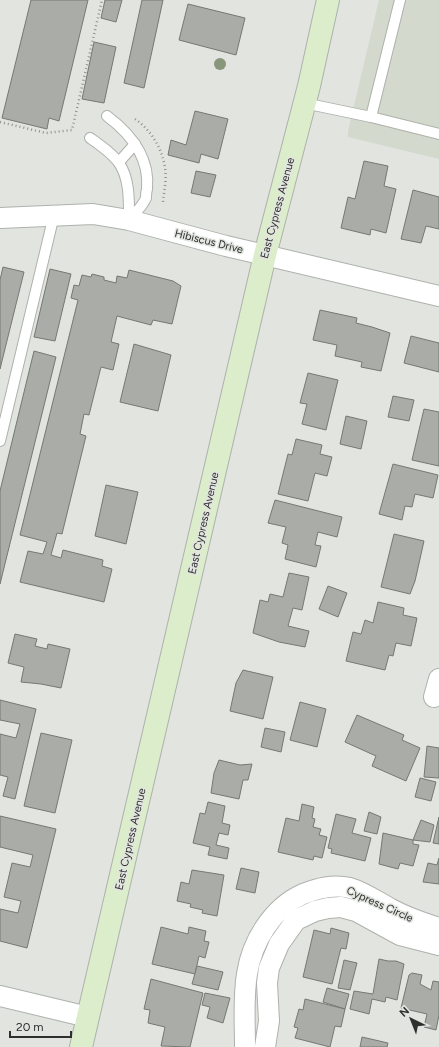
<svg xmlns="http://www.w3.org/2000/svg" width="439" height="1047" viewBox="0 0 439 1047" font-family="Figtree,sans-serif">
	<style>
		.built { fill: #d3d9cd }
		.building { fill: #a9aca7; stroke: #757873 }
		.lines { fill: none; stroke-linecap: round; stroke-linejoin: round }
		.lane-casing { stroke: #aeb1ac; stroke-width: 12 }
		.street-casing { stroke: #aeb1ac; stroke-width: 22 }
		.secondary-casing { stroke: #aeb1ac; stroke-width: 24 }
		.path { stroke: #8f928e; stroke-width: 2.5; stroke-dasharray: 1 3; stroke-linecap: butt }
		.lane { stroke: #fff; stroke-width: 10 }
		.street { stroke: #fff; stroke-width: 20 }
		.secondary { stroke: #dcedcc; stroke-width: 22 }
		.tree { fill: #88967b }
		.labels { text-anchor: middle; stroke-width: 3; stroke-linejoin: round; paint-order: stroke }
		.street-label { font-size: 11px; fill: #2f302e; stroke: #e1e4df }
	</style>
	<rect width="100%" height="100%" fill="#e1e4df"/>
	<polygon class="built" points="379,0 439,0 439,159 348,137 348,131"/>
	<g class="building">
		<polygon points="31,0 88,0 59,121 49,118 47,129 2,118"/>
		<polygon points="105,0 122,0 116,22 101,18"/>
		<polygon points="142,0 163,0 144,88 124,83"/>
		<polygon points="188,4 245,18 236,55 179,40"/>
		<polygon points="94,42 116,47 104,103 82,99"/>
		<polygon points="195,111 228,119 218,159 201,154 199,163 168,155 171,140 186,145"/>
		<polygon points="364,161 388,166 384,186 396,189 386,233 371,229 370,235 341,228 348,197 355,199"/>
		<polygon points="196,171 216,175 210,197 191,193"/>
		<polygon points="413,190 439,197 439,229 426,226 421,243 401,239"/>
		<polygon points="3,267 24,272 0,369 0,280"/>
		<polygon points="50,269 71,274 55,341 34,337"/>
		<polygon points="129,270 173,281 181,286 172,324 153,320 151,325 117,316 111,342 119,344 113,370 101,367 89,415 84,414 80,434 86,436 62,534 57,533 51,555 61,558 63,550 103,560 102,566 112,569 104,602 20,582 28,551 43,554 47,542 20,535 78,300 71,298 74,285 79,286 82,275 91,277 92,274 104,277 104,280 116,283 117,276 127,278"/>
		<polygon points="320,310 357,318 356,323 372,327 390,333 381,371 361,367 362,362 335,356 337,345 313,340"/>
		<polygon points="411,336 439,343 439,372 404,363"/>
		<polygon points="134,344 171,355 158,411 120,402"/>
		<polygon points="34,351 56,357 0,584 0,491"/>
		<polygon points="308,373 338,380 326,430 302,424 307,404 300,403"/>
		<polygon points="393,396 414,400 409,421 388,417"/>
		<polygon points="424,409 439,412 439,466 412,460"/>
		<polygon points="346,416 367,421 361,449 340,444"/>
		<polygon points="296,439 322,445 320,454 332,457 327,476 315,473 308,501 278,494 288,454 292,455"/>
		<polygon points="393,464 438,475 433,498 415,494 412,507 405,506 402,520 379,514"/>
		<polygon points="106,485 138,492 126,544 95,536"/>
		<polygon points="275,500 342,517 337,537 318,532 315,545 321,546 316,567 285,559 288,545 282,543 286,527 268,523"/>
		<polygon points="394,534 424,541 415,581 410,594 381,587"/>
		<polygon points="289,573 309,577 302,610 293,608 288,626 309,631 305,647 279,642 253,633 260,600 268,602 270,594 283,597"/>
		<polygon points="328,586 347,593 338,617 319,609"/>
		<polygon points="378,602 404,608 403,615 417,618 411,646 396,643 393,656 389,655 385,670 346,661 353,632 361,634 365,620 373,623"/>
		<polygon points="15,634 37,639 35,646 47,649 48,644 70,649 61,688 41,684 21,682 24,667 8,663"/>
		<polygon points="243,670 273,677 263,719 230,711 236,683"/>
		<polygon points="0,700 36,709 15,799 3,796 8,777 0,775 0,734 16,738 20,724 0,720"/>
		<polygon points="300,702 326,709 317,747 290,740"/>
		<polygon points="357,715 404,735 402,740 420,748 406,781 372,766 376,756 345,742"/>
		<polygon points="265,728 285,732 281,752 261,747"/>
		<polygon points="41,733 72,740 55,813 24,806"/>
		<polygon points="427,746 439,748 439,778 424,777"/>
		<polygon points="219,760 240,765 252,764 248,780 243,780 239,799 211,793 214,773"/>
		<polygon points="420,778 436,782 431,801 415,797"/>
		<polygon points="208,802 225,806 222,823 230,825 228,835 219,833 216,845 229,848 227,859 208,855 210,847 193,843 200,813 205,814"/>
		<polygon points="302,804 314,807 312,818 315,819 313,827 321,829 319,835 327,837 322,858 314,856 313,860 278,852 286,818 299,821"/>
		<polygon points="369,812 381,817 377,834 364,831"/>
		<polygon points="336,814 356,819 352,833 371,838 365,861 331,853 332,849 328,848"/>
		<polygon points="0,816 56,829 27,948 0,941 0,909 18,913 21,901 4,897 12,863 30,867 33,855 0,847"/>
		<polygon points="439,817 439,844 433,843"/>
		<polygon points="421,820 434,825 430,842 413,840"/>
		<polygon points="383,833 413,840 413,844 419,845 413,866 400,863 398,869 379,864"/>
		<polygon points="439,858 439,884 423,882 428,863 437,865"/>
		<polygon points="241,868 259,872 255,893 236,889"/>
		<polygon points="192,870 224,875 217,916 202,913 203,910 190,907 191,904 177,901 181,882 189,884"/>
		<polygon points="161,927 188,934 189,927 206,931 204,941 209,942 205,958 199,956 195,974 152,964"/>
		<polygon points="331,928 349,933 346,949 341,948 332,984 303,977 314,930 330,934"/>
		<polygon points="379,959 388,961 396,961 404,964 397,1000 386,997 385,1002 372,999 369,1014 350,1009 354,991 373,994"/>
		<polygon points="344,960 357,963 350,990 338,988"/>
		<polygon points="197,966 223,972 218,990 192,984"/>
		<polygon points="412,973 422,975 420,984 431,990 433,981 439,982 439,1015 436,1030 424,1027 427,1014 401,1008 409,975"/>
		<polygon points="151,979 203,993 190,1047 161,1046 165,1027 148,1023 150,1010 144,1009"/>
		<polygon points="327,988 349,994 345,1009 323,1002"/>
		<polygon points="205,993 230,998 223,1023 207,1018 210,1007 202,1005"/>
		<polygon points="305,999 345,1009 341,1027 335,1026 330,1047 295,1038 298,1028 294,1027 299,1009 303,1010"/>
		<polygon points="362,1037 388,1043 387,1047 360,1047"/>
	</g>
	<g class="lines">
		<defs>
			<g id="lane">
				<polyline points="400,0 371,117 439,134"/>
				<polyline points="304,103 371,117"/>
				<path d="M107,116C131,134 150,158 147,189C146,192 146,195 146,198C143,206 134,214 129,220"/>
				<path d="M90,138C100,145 112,153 119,163C130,179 129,202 129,220"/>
				<polyline points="119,162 135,144"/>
				<polyline points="0,441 54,215"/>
			</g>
			<g id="street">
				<polyline points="0,218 93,214 129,220 226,246 439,296"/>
				<polyline points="434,697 439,679"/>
				<polyline points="0,996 88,1017"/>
				<path d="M245,1047C245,1023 243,997 247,974C252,942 272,908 303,894C318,888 333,884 350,888C364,892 378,902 391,909C406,917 423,923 439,928"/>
				<polyline points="265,1047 269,1021 267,983 269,968 279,944 296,920 315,911 328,908 341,907 356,911 400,935 439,945"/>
			</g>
			<polyline id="secondary" points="81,1047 265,255 309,86 328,0"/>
		</defs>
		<use href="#lane" class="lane-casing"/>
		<use href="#street" class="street-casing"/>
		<use href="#secondary" class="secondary-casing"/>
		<g class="path">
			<path d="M135,119C151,130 162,148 165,168C167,179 164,191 163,202"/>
			<polyline points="0,122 46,133 72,130 102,0"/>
		</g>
		<use href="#lane" class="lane"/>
		<use href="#street" class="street"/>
		<use href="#secondary" class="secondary"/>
	</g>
	<circle class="tree" cx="220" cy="64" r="6"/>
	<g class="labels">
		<g class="street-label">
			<text transform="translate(277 208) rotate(-75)" y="4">East Cypress Avenue</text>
			<text transform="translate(209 241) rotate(14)" y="4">Hibiscus Drive</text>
			<text transform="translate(203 523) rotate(-77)" y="4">East Cypress Avenue</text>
			<text transform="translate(130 839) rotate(-77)" y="4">East Cypress Avenue</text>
			<text transform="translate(380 904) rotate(24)" y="4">Cypress Circle</text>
		</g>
	</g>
	<g transform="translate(411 1019) rotate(317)" stroke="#e1e4df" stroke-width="3" paint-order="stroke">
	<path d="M0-3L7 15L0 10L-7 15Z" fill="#2f302e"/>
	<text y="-6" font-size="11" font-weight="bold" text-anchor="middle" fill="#2f302e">N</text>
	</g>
	<path d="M10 1031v6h61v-6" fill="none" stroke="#2f302e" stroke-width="2"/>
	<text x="16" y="1031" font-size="12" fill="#2f302e" stroke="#e1e4df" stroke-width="3" paint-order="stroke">20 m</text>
</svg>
